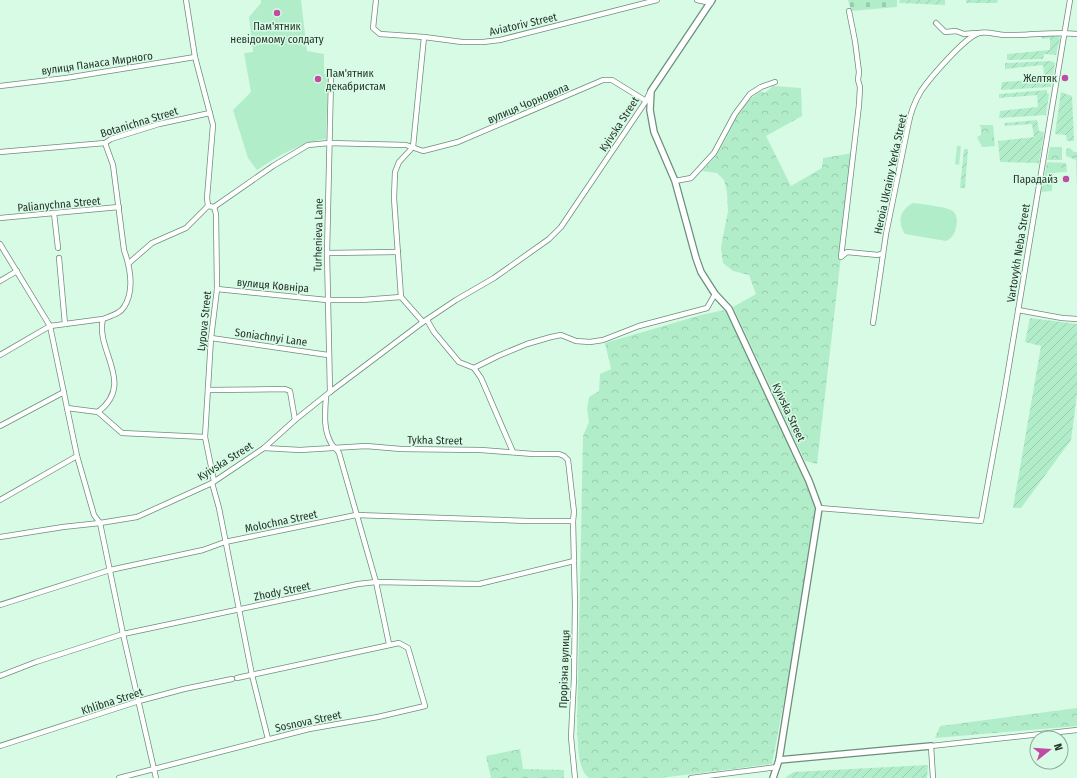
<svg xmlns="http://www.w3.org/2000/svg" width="1077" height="778" viewBox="0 0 1077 778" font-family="'Fira Sans Condensed',sans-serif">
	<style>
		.forest { fill: url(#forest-crowns) }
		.cemetery { fill: url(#cemetery-stones) }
		.park { fill: #b2edca }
		.garden { fill: url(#garden-furrows) }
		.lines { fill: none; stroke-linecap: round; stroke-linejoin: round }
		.minor-casing { stroke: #6d8e7b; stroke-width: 6 }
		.tertiary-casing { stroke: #6d8e7b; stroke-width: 8 }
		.minor { stroke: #fff; stroke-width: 4.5 }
		.tertiary { stroke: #fff; stroke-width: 5.5 }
		.poi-dot { fill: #c14ba3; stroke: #d8fbe6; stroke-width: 1.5 }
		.labels { text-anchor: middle; stroke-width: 3; stroke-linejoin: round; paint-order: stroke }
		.street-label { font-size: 11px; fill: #27342c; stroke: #d8fbe6 }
		.poi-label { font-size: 11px; fill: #27342c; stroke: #d8fbe6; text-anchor: end }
	</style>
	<defs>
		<pattern id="forest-crowns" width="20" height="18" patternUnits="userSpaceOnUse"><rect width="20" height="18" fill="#b2edca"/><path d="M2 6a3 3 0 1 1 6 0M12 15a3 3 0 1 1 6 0" fill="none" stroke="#99ccae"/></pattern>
		<pattern id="cemetery-stones" width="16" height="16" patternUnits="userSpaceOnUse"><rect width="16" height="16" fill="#b2edca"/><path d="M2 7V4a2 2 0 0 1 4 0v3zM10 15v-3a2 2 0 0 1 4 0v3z" fill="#99ccae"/></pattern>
		<pattern id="garden-furrows" width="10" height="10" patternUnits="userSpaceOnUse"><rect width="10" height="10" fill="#b2edca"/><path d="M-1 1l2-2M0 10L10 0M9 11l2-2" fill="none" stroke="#99ccae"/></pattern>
	</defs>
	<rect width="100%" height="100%" fill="#d8fbe6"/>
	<g class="forest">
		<path d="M773,86L801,88L802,116L766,136L791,186L822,168L823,158L853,153L817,464L805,461L733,307L756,294L749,275L733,271L723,263L721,247L728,211L727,192L724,180L717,173L702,171C706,166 711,162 715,157C730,136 736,105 761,91L765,93Z"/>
		<polygon points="979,125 993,125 995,146 982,147 977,137 981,135 981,127"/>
		<polygon points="1050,147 1062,147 1062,160 1047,160"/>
		<polygon points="1070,148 1074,152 1077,152 1077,189 1076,160 1066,156 1066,149"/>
		<polygon points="1047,162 1066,163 1067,172 1053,173 1052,191 1041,192"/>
		<path d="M729,309L819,508L817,528L772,764L660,778H589C577,770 578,740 577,727L583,436L589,422L587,409L589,397L599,391L600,374L611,369L605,343L701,315Z"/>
		<polygon points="1077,708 1077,726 935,738 940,726"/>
		<polygon points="520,749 523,769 564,770 564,778 491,778 486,756"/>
	</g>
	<polygon class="cemetery" points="848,0 897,0 897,7 851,11"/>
	<g class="park">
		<path d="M261,0H301L307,51L324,54V74H328L326,139C301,142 278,156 257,170L248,158L233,110L251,92L244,53L253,52L249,17L261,3Z"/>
		<polygon points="957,146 961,146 959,165 955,164"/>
		<path d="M913,203C921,204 946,207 951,210C957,213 958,221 956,227C955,234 952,238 946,241L905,234C897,221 900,210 913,203Z"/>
	</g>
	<g class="garden">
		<polygon points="900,0 945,0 945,5 899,3"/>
		<polygon points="966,0 998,0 997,3 966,3"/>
		<polygon points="1042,35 1057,35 1060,38 1056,55 1044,54 1043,59 1007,60 1007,54 1050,50 1050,38 1042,39"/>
		<polygon points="1051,61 1055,63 1051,87 1001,90 1002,82 1045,79 1043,65 1005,69 1005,63"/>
		<polygon points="1047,90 1047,94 1049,94 1046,115 999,118 1000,111 1038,107 1037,95 999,98 999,94"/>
		<polygon points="1061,92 1072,96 1074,141 1067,141 1066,135 1055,134"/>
		<polygon points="1037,120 1039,131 1044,132 1039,163 1000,162 998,141 1034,137 1032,124 1005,126 1004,123"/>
		<polygon points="964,149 968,149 965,188 960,188"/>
		<polygon points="1030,318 1077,324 1077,394 1071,440 1021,508 1013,508 1041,346 1025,342"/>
		<polygon points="928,765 927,778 786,778 787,776 794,772"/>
	</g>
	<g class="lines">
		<defs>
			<g id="minor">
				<polyline points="186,0 195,57 213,125 207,198 208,206"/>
				<polyline points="376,0 373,28 380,34 424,37 462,42 483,42 500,40 657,0"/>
				<polyline points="697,0 711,3"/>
				<polyline points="849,11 855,41 859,72 858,80 860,87 859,105 841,257 847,252 878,255 883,253"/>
				<polyline points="936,23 945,32 956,31 964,34 976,33"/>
				<polyline points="0,86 66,78 195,57"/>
				<polyline points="0,152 105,143 111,139 159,124 210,113"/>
				<polyline points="675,181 691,178 714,153 735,114 750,94 761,87 775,82"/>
				<polyline points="214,207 216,214 217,289 211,338 205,437 214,481"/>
				<polyline points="54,213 58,248"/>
				<polyline points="0,218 119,207"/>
				<polyline points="0,244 50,326 77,456 94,515 100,523 123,634 156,778"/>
				<polyline points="327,253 398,252"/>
				<polyline points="59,258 65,324"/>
				<polyline points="129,263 152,243 186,228 208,206 214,207 273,166 308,145 329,143 406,145 423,151 458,142 603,80 612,80 646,101"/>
				<polyline points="0,281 17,271"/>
				<polyline points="217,289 327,300 362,300 401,297"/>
				<polyline points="1018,310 1062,318 1077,319"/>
				<polyline points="427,320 434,332 459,362 474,368 481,378 513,452"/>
				<polyline points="423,322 401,297 394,198 395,172 399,162 413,147 424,37"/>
				<path d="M873,323L886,234L908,126C910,115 915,101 921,91C930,78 965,37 979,33C988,31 997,35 1006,35C1030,36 1053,31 1077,34"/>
				<polyline points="211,338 328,355"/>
				<polyline points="0,355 50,326 103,319"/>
				<polyline points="474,368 498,356 527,344 551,337 561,335 576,341 590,342 603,340 639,326 707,308 715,294"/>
				<polyline points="208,390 285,389 290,391 295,420"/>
				<polyline points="330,392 327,253 331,78"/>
				<path d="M326,396C325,412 323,429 331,443C333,447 337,449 339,453L376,582L389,644"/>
				<path d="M67,408L98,412C136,383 95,351 103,319C110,316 120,314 124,307C135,290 130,267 124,250L113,165L105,143"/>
				<polyline points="98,412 122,433 205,437"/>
				<polyline points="0,426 64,392"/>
				<polyline points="264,448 300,450 366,446 401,449 481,450 533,454 559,454 564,456 568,460 574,512 573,521 575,605 574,678 571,737 575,778"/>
				<polyline points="212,483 219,508 252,675 268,739"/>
				<polyline points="0,500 77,456"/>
				<polyline points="819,508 981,521 1004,395 1070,0"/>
				<polyline points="0,537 63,527 100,523 137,517 212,483 264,448 295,420 330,392 423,322 456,300 494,278 549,239 561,227 646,101 650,92"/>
				<polyline points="0,605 110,570 203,550 225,542 356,515 528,521 573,521"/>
				<polyline points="0,676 36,662 123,634 358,584 376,582 479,584 574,561"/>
				<polyline points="0,746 139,701 184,689 232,679"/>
				<polyline points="119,778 309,729 378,717 425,706 408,648 399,643 237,678"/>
				<polyline points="691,778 777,767"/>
				<polyline points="933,778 931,746 1077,730"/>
			</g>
			<g id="tertiary">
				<polyline points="712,0 651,91 650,110 654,132 675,181 696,258 701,272 715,294 729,309 809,481 819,508 779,760 773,778"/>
				<polyline points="779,760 931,746"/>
			</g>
		</defs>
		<use href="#minor" class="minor-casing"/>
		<use href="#tertiary" class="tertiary-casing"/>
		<use href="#minor" class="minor"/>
		<use href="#tertiary" class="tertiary"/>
	</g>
	<g class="poi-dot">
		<circle cx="277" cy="13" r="4"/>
		<circle cx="1065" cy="78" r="4"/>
		<circle cx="318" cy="79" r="4"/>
		<circle cx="1066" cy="179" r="4"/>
	</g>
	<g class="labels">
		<g class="street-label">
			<text transform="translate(523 24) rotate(-13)" y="4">Aviatoriv Street</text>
			<text transform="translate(97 63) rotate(-8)" y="4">вулиця Панаса Мирного</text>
			<text transform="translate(528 103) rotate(-23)" y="4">вулиця Чорновола</text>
			<text transform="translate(139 122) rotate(-17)" y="4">Botanichna Street</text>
			<text transform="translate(619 124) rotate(-57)" y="4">Kyivska Street</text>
			<text transform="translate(890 174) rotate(-78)" y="4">Heroia Ukrainy Yerka Street</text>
			<text transform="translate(59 204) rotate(-5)" y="4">Palianychna Street</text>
			<text transform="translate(318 235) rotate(-89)" y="4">Turhenieva Lane</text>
			<text transform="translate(1018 253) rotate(-81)" y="4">Vartovykh Neba Street</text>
			<text transform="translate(273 285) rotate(5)" y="4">вулиця Ковніра</text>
			<text transform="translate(204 321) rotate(-84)" y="4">Lypova Street</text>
			<text transform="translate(271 337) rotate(8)" y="4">Soniachnyi Lane</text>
			<text transform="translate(789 412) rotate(65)" y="4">Kyivska Street</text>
			<text transform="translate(435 440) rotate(1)" y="4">Tykha Street</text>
			<text transform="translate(225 461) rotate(-32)" y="4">Kyivska Street</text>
			<text transform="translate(281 521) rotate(-12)" y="4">Molochna Street</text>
			<text transform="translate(282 591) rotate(-12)" y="4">Zhody Street</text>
			<text transform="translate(564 669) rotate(-88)" y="4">Прорізна вулиця</text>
			<text transform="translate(112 701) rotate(-18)" y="4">Khlibna Street</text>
			<text transform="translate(308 721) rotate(-12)" y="4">Sosnova Street</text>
		</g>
		<g class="poi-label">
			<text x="277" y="30" text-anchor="middle">Пам'ятник<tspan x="277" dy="13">невідомому солдату</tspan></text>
			<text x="326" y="77" text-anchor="start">Пам'ятник<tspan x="326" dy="13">декабристам</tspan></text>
			<text x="1057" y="82">Желтяк</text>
			<text x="1058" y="183">Парадайз</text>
		</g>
	</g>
	<g transform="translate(1049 750) rotate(73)"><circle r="19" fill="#d8fbe6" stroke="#91ab9c"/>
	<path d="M0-3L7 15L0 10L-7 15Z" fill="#c14ba3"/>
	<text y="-6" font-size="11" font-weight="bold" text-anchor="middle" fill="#27342c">N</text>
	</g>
</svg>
